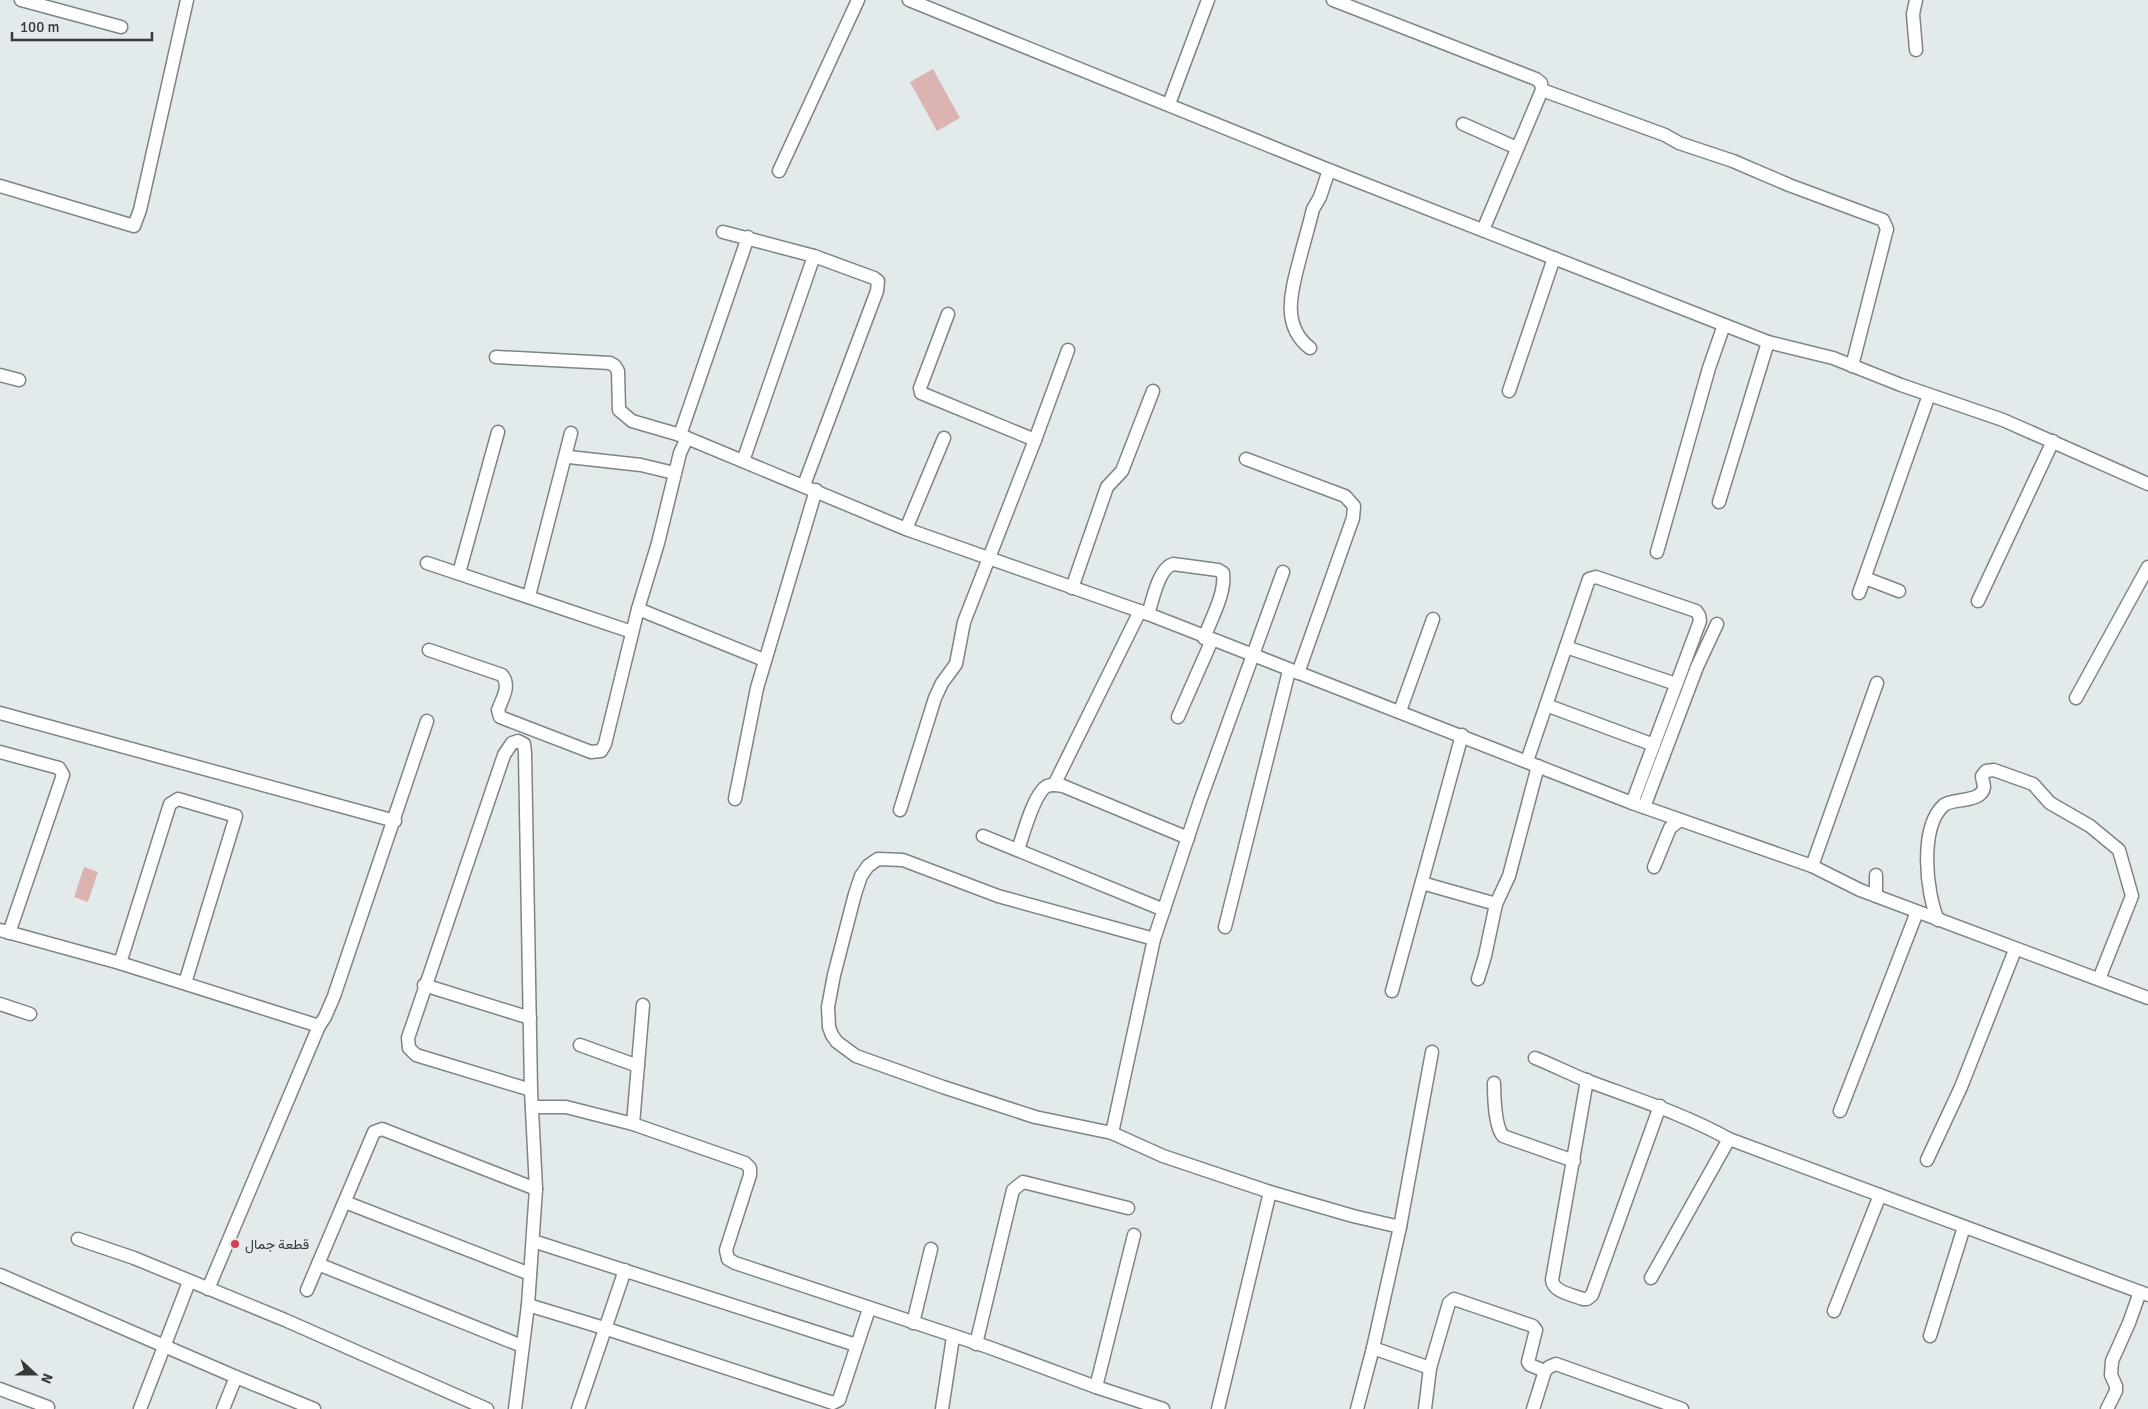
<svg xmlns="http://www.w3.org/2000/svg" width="2148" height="1409" viewBox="0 0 2148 1409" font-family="Signika,Vazirmatn,sans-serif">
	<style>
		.green { fill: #dbb3b1 }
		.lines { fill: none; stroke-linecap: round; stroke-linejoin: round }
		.minor-casing { stroke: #7e8486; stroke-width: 15 }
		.minor { stroke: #fff; stroke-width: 12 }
		.poi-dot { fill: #d3434d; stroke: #e3eaec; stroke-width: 2 }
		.labels { text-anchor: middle; stroke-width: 4; stroke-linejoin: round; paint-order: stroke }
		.poi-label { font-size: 14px; fill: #37393a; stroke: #e3eaec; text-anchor: start }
	</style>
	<rect width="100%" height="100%" fill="#e3eaec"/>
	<g class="green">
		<polygon points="933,69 960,118 937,131 910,82"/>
		<polygon points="84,867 98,872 88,902 74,897"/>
	</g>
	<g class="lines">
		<defs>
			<g id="minor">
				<polyline points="21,0 121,27"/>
				<polyline points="909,0 1329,170 1768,342 1833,358 1901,385 2003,420 2148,484"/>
				<polyline points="1333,0 1536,79 1541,83 1542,90 1665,135 1679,143 1733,161 1789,185 1883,220 1887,229 1852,366"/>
				<polyline points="1916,50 1913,14 1916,0"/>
				<polyline points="1169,104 1208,0"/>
				<polyline points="1463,124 1517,148"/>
				<polyline points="779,171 858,0"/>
				<polyline points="0,186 134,226 140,210 187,0"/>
				<polyline points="1483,230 1542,90"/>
				<polyline points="723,232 814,256 874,278 878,281 877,291 804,485"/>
				<polyline points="948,314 920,388 921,393 1035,440"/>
				<path d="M1310,348C1280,325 1292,289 1300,258C1304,242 1309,226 1313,209L1320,197L1329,170"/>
				<polyline points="496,357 610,363 615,366 618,371 619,410 632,421 680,435 906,529 1148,614 1632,803 1812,866 1860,890 2148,998"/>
				<polyline points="0,375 19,380"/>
				<polyline points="1509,391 1554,258"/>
				<polyline points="680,435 748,237"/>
				<polyline points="569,457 641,465 674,473"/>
				<polyline points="1246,459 1345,496 1354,506 1353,518 1298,673"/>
				<polyline points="743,461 814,256"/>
				<polyline points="1719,502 1768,342"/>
				<polyline points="906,529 944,438"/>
				<polyline points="1657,552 1709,368 1724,325"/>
				<polyline points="427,563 632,632"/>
				<polyline points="459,573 498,432"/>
				<polyline points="1865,578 1899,591"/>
				<polyline points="1072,588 1107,487 1122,471 1153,391"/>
				<polyline points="1859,593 1929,395"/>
				<polyline points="529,596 571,433"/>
				<polyline points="1978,601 2053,441"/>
				<polyline points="638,609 764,660"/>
				<path d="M1148,614C1153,600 1158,569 1173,564L1218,570L1223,573C1226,593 1211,619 1204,638"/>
				<polyline points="1566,647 1676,684"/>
				<path d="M429,650L502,675C511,686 502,699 498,710L500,717L591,752L601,751L605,744L638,609L658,543L680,453L687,438"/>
				<polyline points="2076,698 2148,567"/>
				<polyline points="1546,705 1654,745"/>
				<polyline points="1400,711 1433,619"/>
				<polyline points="0,713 395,821"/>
				<polyline points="1178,717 1212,640"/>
				<polyline points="0,752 59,768 63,775 9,933"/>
				<polyline points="1527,761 1589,579 1596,577 1696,611 1699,615 1700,621 1632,803"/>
				<polyline points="1054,785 1140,611"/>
				<polyline points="735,799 757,688 816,490"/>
				<polyline points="1644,807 1697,667 1717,624"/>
				<polyline points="900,810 935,698 942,683 956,664 964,622 1035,440 1068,350"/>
				<polyline points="983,836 1164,910"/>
				<path d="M1018,850C1023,835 1034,793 1047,786C1052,784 1058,785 1063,786L1188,838"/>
				<polyline points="1812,866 1877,683"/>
				<polyline points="1654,867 1670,828 1680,820"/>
				<polyline points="1876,875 1876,896"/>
				<polyline points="1422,883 1496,904"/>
				<path d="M1938,920C1926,893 1919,827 1944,805C1953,798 1982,803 1984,787C1984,784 1982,779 1982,776L1986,771L1994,770L2033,784L2050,803L2090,826L2119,850L2132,896L2099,979"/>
				<polyline points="1225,927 1289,671"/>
				<polyline points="0,930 120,963 319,1026"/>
				<polyline points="1154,939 998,896 903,860 878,859 868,866 861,876 855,894 834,975 828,1007 829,1027 832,1035 837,1042 856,1056 943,1087 1035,1117 1112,1133 1163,1156 1270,1192 1353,1216 1400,1227 1373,1348 1357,1409"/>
				<polyline points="120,963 170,804 178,799 236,816 185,983"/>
				<polyline points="1478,979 1485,956 1496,904 1509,876 1538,766"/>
				<polyline points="424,985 530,1018"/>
				<polyline points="1392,991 1462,735"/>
				<polyline points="0,1004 30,1014"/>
				<polyline points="580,1045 638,1066"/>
				<path d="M1535,1058C1553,1065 1570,1074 1588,1081C1636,1099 1684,1114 1729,1139L2148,1295"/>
				<path d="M1587,1080L1552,1280C1553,1292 1573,1295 1583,1299H1587L1592,1295L1660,1106"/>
				<path d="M1494,1083C1494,1096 1495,1127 1503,1136L1574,1161"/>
				<polyline points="532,1107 566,1107 633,1124 745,1163 750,1168 750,1175 726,1250 728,1259 735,1263 988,1347 1096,1387 1163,1409"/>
				<polyline points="1840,1111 1917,912"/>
				<polyline points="633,1124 643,1005"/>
				<polyline points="1112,1133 1154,939 1200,801 1283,572"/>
				<polyline points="1927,1160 1961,1087 2015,950"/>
				<polyline points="345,1202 530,1274"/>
				<polyline points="1400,1227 1432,1052"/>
				<polyline points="78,1239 134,1258 285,1320 487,1409"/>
				<polyline points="533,1241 856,1345"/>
				<polyline points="318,1264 522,1346"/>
				<polyline points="0,1275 236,1377 314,1409"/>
				<polyline points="1651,1278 1729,1139"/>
				<polyline points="208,1289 319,1026 325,1017 334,996 427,721"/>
				<polyline points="307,1290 374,1132 382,1129 536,1189"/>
				<polyline points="528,1305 604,1328 833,1403 839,1400 869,1309"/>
				<polyline points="1834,1311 1880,1195"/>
				<polyline points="913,1323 931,1249"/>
				<polyline points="1930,1336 1964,1227"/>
				<polyline points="976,1344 1013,1190 1023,1182 1128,1208"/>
				<polyline points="1373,1348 1430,1368"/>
				<polyline points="1096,1387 1134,1235"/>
				<polyline points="0,1389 48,1407"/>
				<polyline points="140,1409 189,1282"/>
				<polyline points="223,1409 236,1377"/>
				<polyline points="515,1409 528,1305 536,1189 531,1090 525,753 524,744 518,741 512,743 504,755 408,1038 409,1048 416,1055 531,1090"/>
				<polyline points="578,1409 625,1270"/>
				<polyline points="942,1409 953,1337"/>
				<polyline points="1218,1409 1270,1192"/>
				<polyline points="1425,1409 1430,1368 1449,1303 1454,1299 1533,1326 1536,1330 1528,1362 1530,1365 1545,1371"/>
				<polyline points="1533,1409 1545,1371 1549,1367 1556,1364 1682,1409"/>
				<polyline points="2107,1409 2116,1391 2116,1386 2111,1375 2112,1361 2129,1323 2140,1292"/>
			</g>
		</defs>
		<use href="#minor" class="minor-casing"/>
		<use href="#minor" class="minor"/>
	</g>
	<circle class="poi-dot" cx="235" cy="1244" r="5"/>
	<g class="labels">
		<g class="poi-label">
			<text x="245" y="1249">قطعة جمال</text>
		</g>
	</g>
	<g transform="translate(35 1374) rotate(111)" stroke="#e3eaec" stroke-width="4" paint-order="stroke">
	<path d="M0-4L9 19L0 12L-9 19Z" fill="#37393a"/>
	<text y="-8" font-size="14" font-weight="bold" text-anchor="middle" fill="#37393a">N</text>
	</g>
	<path d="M12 32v8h140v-8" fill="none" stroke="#37393a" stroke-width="2.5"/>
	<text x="20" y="32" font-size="15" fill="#37393a" stroke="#e3eaec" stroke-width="4" paint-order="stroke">100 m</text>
</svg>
